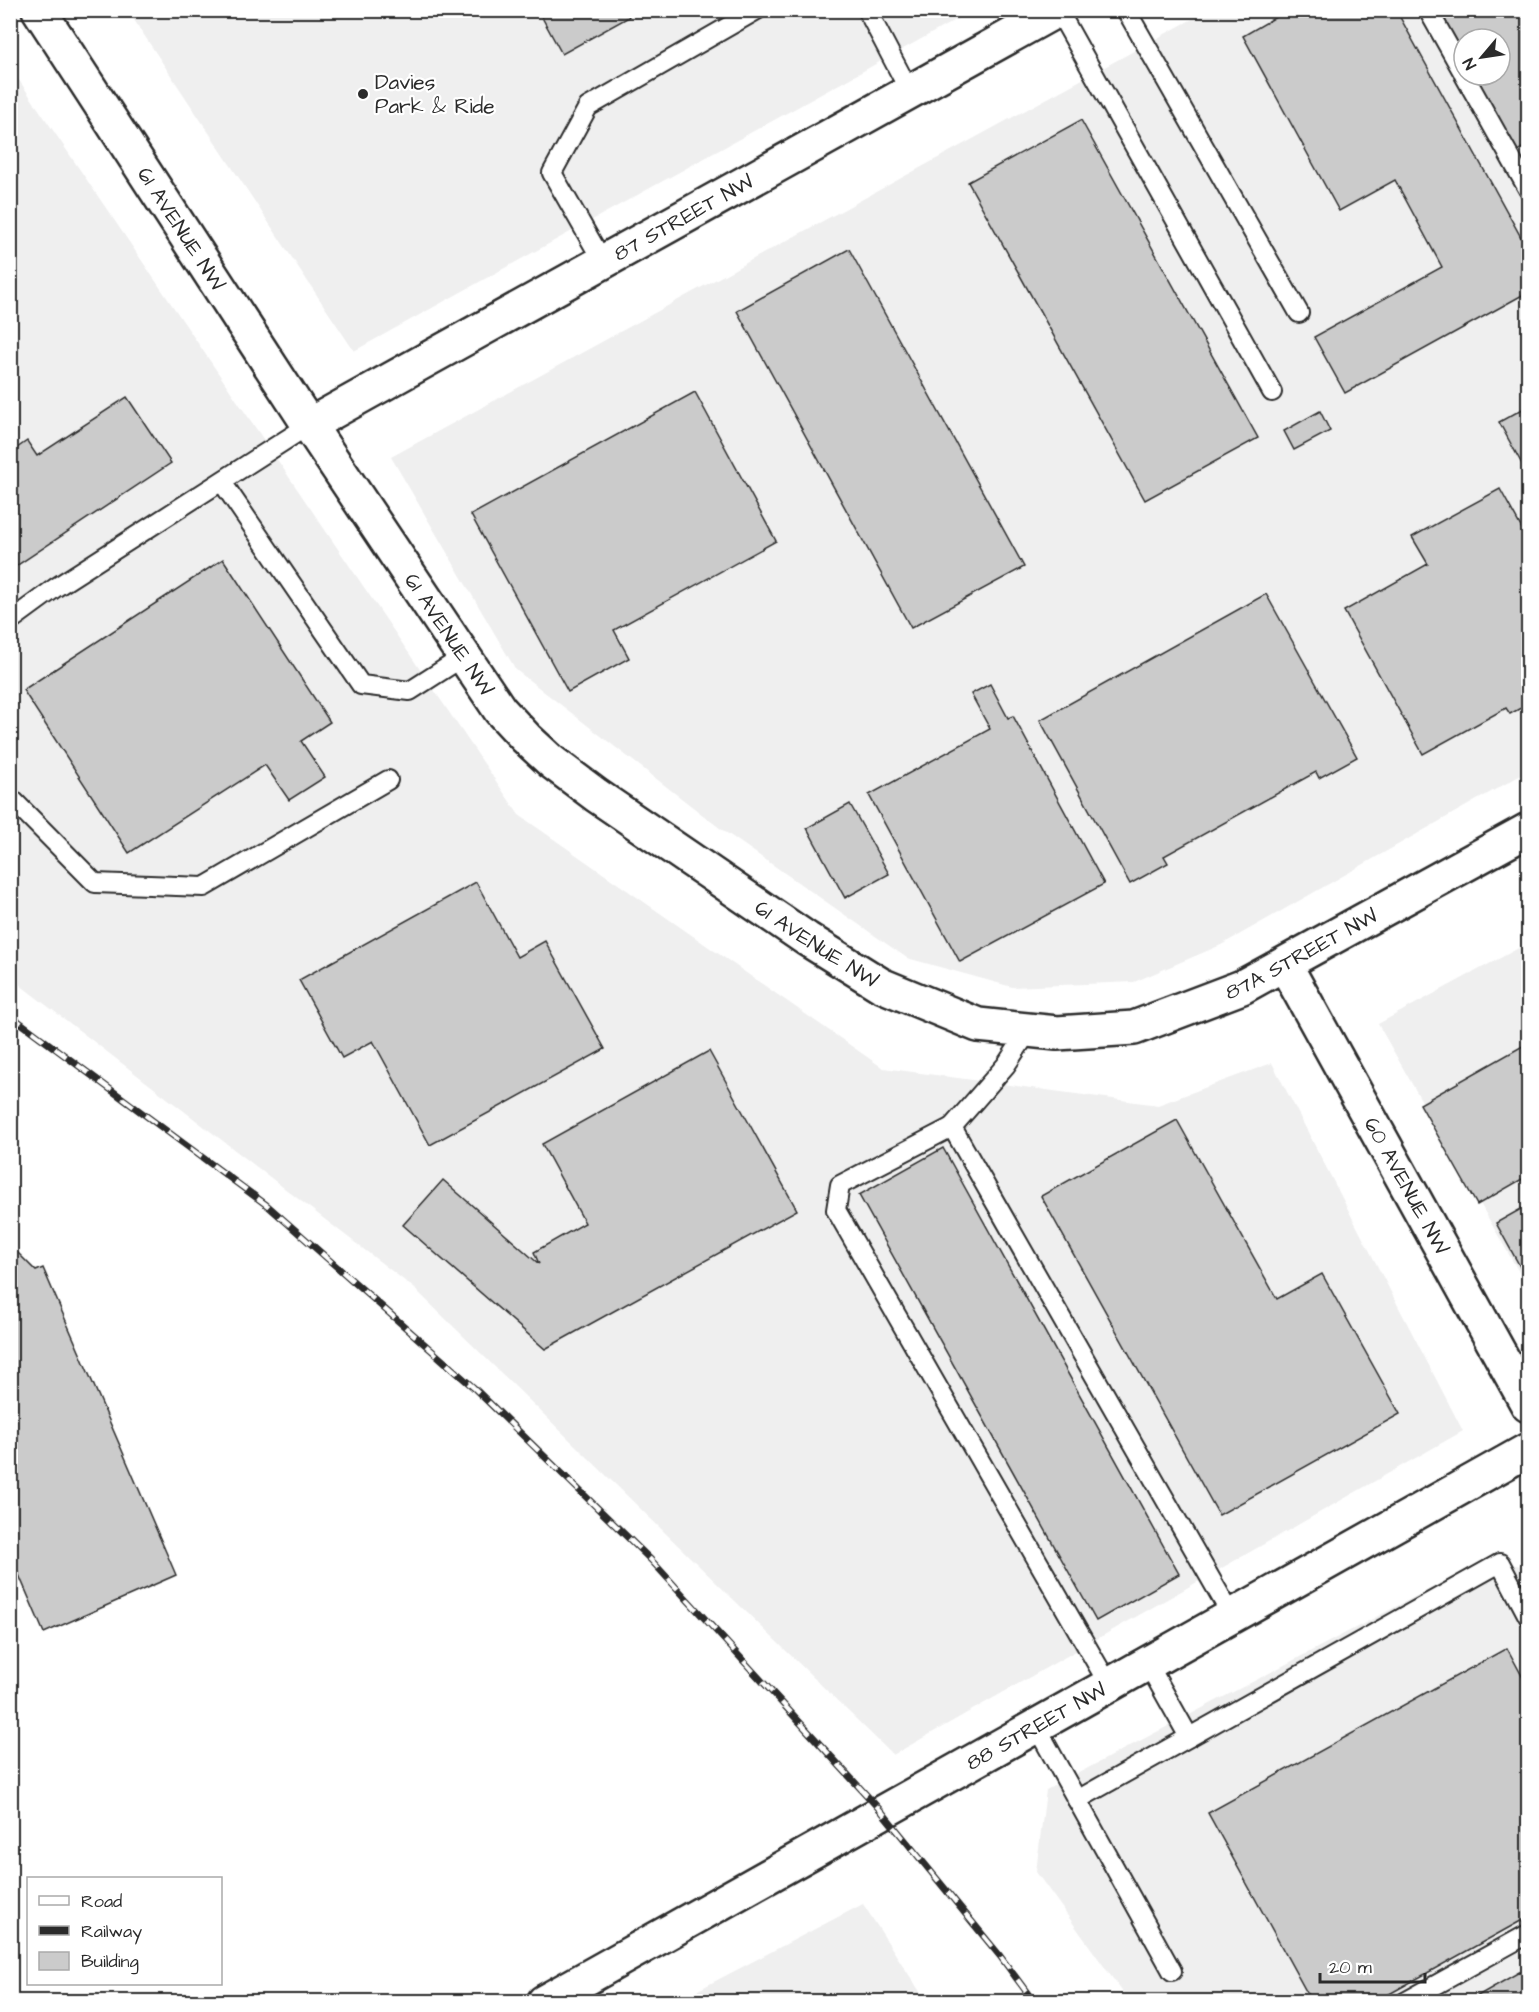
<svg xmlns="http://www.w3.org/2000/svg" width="1539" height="2012" viewBox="0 0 1539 2012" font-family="'Architects Daughter',sans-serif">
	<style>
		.built { fill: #efefef; fill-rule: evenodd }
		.building { fill: #cbcbcb; stroke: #2b2b2b; stroke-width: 1.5 }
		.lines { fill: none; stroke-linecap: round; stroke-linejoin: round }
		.lane-casing { stroke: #2b2b2b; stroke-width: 22 }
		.street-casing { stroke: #2b2b2b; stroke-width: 38 }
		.secondary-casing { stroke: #2b2b2b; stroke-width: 38 }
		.lane { stroke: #fff; stroke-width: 18 }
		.street { stroke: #fff; stroke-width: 33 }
		.secondary { stroke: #fff; stroke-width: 33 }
		.rail-casing { stroke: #2b2b2b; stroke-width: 7 }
		.rail { stroke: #fff; stroke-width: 4.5; stroke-dasharray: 14; stroke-linecap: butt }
		.poi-dot { fill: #2b2b2b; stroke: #fff; stroke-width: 2 }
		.labels { text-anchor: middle; stroke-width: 4.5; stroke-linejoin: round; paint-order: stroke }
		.poi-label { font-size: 21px; fill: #2b2b2b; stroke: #fff; text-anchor: start }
		.street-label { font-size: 21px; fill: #2b2b2b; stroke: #fff }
	</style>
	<rect width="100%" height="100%" fill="#fff"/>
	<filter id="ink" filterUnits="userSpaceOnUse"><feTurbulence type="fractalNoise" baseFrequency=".0167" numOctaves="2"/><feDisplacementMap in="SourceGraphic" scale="12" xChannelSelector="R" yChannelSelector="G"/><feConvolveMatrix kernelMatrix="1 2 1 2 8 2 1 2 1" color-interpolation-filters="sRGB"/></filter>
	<g filter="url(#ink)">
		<g class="built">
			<polygon points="128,11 972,11 354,351"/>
			<path d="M1207,11H1528V771L1221,945L1134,982L1012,987L907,958L721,829L516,670L391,457ZM1464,39H1500V75H1464Z"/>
			<polygon points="10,67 519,815 883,1068 1158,1105 1272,1063 1463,1431 893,1755 414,1288 11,978"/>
			<polygon points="1528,943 1528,1288 1378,1024"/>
			<polygon points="1485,1560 1528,1567 1528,2001 1129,2001 1036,1872 1046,1790"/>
			<polygon points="863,1904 926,2001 677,2001"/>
		</g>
		<g class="building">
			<polygon points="538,10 626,10 629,17 562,54"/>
			<polygon points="1288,10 1396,10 1528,250 1528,292 1345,393 1314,337 1442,267 1395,180 1339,211 1243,36"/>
			<polygon points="1440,10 1528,10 1528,144 1516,152 1474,75 1500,75 1500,39 1464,39 1464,57"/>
			<polygon points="1081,120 1258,438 1145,500 968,182"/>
			<polygon points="849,249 1024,567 911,628 737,311"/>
			<polygon points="695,392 776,541 614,630 629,658 568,692 471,515"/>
			<polygon points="127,397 171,463 10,570 10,453 27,441 37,456"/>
			<polygon points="1528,406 1528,475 1499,422"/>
			<polygon points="1320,411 1330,431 1294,450 1284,431"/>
			<polygon points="1500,489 1528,540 1528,704 1510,714 1506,708 1423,754 1344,611 1428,564 1412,537"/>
			<polygon points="223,559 330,722 301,741 325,777 289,800 265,765 129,853 23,690"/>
			<polygon points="1266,594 1357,757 1319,778 1316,772 1164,856 1168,863 1130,884 1040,720"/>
			<polygon points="990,684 1008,718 1013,716 1104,884 960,962 869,795 990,729 971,694"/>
			<polygon points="850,804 889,874 845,898 807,828"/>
			<polygon points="476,882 517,957 545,941 605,1049 430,1145 373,1041 342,1058 299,980"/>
			<polygon points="1528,1043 1528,1190 1522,1179 1477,1205 1420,1104"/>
			<polygon points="709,1051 797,1210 545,1349 403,1225 443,1180 539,1264 534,1252 585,1223 542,1144"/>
			<polygon points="1177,1120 1277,1299 1322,1274 1400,1414 1219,1515 1041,1196"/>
			<polygon points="943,1148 1179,1574 1096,1621 859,1195"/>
			<polygon points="1528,1205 1528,1281 1496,1223"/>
			<polygon points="10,1245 36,1271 43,1268 176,1575 44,1633 10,1554"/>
			<polygon points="1507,1648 1528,1687 1528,1917 1375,2002 1312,2002 1208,1813"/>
			<polygon points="1528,1967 1528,2002 1467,2002"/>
		</g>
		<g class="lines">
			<defs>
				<g id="lane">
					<polyline points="867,10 910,92"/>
					<polyline points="1058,10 1272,392"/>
					<polyline points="1126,10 1299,313"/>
					<polyline points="1428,10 1464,74"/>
					<polyline points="1464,75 1528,189"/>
					<polyline points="603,262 552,173 588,107 757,10"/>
					<polyline points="222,482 361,685 410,691 463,657"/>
					<polyline points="10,621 55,588 309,425"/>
					<polyline points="10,797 95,883 204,887 388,780"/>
					<polyline points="1029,1030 1006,1065 952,1127 1232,1616"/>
					<polyline points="952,1127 840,1185 836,1210 1109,1685"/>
					<polyline points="1148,1664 1189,1737"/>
					<polyline points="1036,1726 1172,1971"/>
					<polyline points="1077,1800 1500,1563 1528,1616"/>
					<polyline points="1405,2002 1528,1934"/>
				</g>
				<g id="street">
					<path id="s1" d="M309,425L1057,10"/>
					<path id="s2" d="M1285,965L1528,1405"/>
					<path id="s3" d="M544,2002L1528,1450"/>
				</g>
				<g id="secondary">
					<path id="s4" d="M39,10L309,425L500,710L526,738L552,762L596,795L807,939L881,985L978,1025L1057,1033L1134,1028L1242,987L1528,830"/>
				</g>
			</defs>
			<use href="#lane" class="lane-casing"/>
			<use href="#street" class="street-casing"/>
			<use href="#secondary" class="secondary-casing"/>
			<use href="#lane" class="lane"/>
			<use href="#street" class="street"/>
			<use href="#secondary" class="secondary"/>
			<defs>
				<polyline id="rail" points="10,1015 268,1206 473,1387 651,1560 882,1812 1000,1956 1034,2002"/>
			</defs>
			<use href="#rail" class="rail-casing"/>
			<use href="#rail" class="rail"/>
		</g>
	</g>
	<circle class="poi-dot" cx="363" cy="94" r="6"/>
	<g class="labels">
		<g class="poi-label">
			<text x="375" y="89">Davies<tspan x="375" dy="24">Park &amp; Ride</tspan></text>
		</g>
		<g class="street-label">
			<text dy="7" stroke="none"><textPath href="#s1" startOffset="428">87 STREET NW</textPath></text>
			<text dy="7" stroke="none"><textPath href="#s4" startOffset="261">61 AVENUE NW</textPath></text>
			<text dy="7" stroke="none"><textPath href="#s4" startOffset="747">61 AVENUE NW</textPath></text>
			<text dy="7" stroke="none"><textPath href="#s4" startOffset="1233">61 AVENUE NW</textPath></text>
			<text dy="7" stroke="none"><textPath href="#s4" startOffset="1754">87A STREET NW</textPath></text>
			<text dy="7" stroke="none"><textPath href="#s2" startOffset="252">60 AVENUE NW</textPath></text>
			<text dy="7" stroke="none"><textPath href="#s3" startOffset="564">88 STREET NW</textPath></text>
		</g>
	</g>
	<rect width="1539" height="2012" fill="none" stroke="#fff" stroke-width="36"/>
	<rect x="18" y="18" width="1503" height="1976" fill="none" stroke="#2b2b2b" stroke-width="2" filter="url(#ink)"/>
	<rect x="27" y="1877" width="195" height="108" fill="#ffffff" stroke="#aaaaaa" stroke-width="1.5"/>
	<rect x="39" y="1896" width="30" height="9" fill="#ffffff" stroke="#aaaaaa" stroke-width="1.5"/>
	<text x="81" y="1907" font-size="18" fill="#2b2b2b">Road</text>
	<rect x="39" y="1926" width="30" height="9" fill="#2b2b2b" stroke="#aaaaaa" stroke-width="1.5"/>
	<text x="81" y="1937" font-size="18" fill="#2b2b2b">Railway</text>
	<rect x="39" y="1952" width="30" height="18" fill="#cbcbcb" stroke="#aaaaaa" stroke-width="1.5"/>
	<text x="81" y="1967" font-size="18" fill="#2b2b2b">Building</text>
	<g transform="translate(1482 57) rotate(241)"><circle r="28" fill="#ffffff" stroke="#aaaaaa" stroke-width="1.5"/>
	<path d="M0-4.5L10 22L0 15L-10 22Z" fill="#2b2b2b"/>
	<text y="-9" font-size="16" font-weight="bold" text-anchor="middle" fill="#2b2b2b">N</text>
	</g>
	<path d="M1320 1973v9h105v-9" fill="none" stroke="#2b2b2b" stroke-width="3"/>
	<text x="1329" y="1973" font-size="18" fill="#2b2b2b" stroke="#ffffff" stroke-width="4.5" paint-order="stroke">20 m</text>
</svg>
